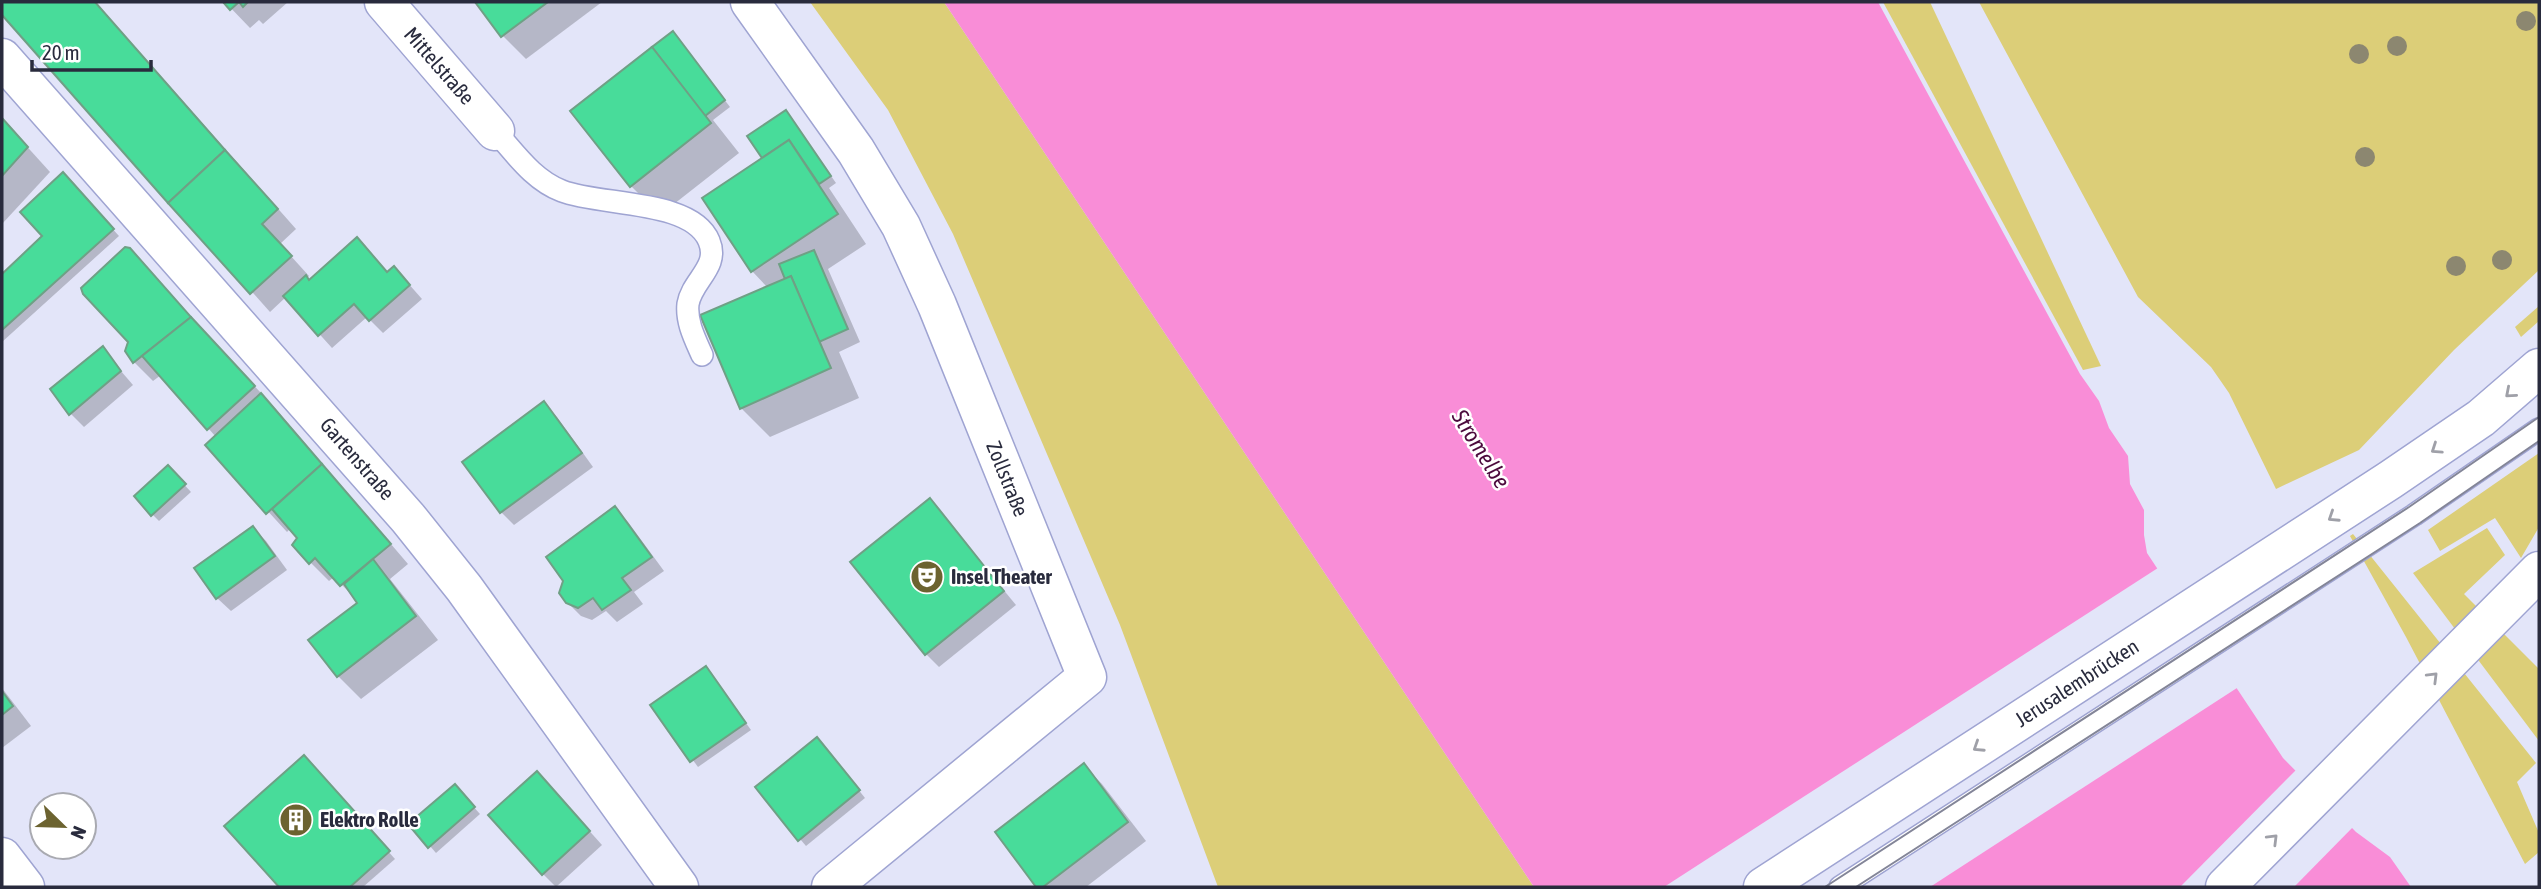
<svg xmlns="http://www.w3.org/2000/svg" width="2541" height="889" viewBox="0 0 2541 889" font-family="'Asap Condensed',sans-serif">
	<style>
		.green { fill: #dcce78 }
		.water { fill: #f98dd7 }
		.pier { fill: #e3e5f9 }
		.shadow { fill: #0003 }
		.building { fill: #48dc9a; stroke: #6fa085; stroke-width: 2 }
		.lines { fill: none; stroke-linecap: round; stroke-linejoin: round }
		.service-casing { stroke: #9fa4d2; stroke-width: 24 }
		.minor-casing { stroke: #9fa4d2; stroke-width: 41 }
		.primary-casing { stroke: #9fa4d2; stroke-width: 41 }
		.service { stroke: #fff; stroke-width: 21 }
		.minor { stroke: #fff; stroke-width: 38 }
		.primary { stroke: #fff; stroke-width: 38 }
		.tram { stroke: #838598; stroke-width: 2 }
		.tree { fill: #8c8770 }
		.oneway { stroke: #9fa0a8 }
		.labels { text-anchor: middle; stroke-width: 5; stroke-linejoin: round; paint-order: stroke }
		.street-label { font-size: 21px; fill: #292b3d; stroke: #fff }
		.poi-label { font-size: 21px; font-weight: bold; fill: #292b3d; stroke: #fff; text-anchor: start }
		.water-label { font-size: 23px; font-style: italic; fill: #4c0a3d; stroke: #fff }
	</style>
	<rect width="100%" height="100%" fill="#e3e5f9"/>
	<g class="green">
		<polygon points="810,2 944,2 1534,887 1218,887 1120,625 953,234 888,110"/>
		<polygon points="1883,2 1930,2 2101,366 2083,370"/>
		<polygon points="1979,2 2539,2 2539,270 2454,350 2359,450 2276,489 2229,393 2211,367 2138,297"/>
		<polygon points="2539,306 2539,321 2521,337 2515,327"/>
		<polygon points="2539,453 2539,527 2521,558 2495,518 2440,551 2428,530"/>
		<polygon points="2487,528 2505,555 2464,594 2539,669 2539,741 2413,573"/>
		<polygon points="2353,534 2536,763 2517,782 2539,833 2539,852 2525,864 2406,637 2350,536"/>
	</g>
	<polygon class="water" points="944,2 1878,2 2080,374 2099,401 2109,428 2128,456 2130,484 2144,510 2144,535 2147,553 2283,758 2356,832 2390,857 2411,887 1534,887"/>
	<g class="pier">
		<polygon points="2161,566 2240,686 1930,887 1664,887"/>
		<polygon points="2298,768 2354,826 2294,887 2180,887"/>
	</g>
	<g class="shadow">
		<polygon points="2,2 95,2 296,229 280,244 309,276 306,279 309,282 388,274 407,282 422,299 383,333 367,317 332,348 286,297 270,312 2,11"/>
		<polygon points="225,2 288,2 263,24 259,20 250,28"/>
		<polygon points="477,2 602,2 526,59 502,35"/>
		<polygon points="679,40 730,107 713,120 739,153 660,215 631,186"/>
		<polygon points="786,112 836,183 829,188 866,244 828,269 860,342 839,352 859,398 770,437 741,408 768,288 752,271 765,158"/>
		<polygon points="2,119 50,172 2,224"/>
		<polygon points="69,181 119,236 2,342 2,276 45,237"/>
		<polygon points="129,250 273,406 408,564 390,579 438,640 361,699 338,676 359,604 357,600 334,577 329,581 310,562 300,538 291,528 287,532 207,445 216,437 161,375 153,381 134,362 127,351 129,341"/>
		<polygon points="102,349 133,385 84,427 71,414"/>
		<polygon points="543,404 557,417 593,467 514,525 501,512"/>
		<polygon points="168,467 191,492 159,521 152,514"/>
		<polygon points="930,501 1016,605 939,667 926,654"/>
		<polygon points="615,509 628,522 664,571 634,592 643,604 617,622 606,611 592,620 581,616 567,602"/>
		<polygon points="253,528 266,541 287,570 231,611 217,598"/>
		<polygon points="706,668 751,730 698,767 653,706"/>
		<polygon points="2,688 31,726 2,748"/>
		<polygon points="823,745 865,798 806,846 757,788"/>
		<polygon points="310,764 395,859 363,887 281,887 227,826"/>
		<polygon points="1084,766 1102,784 1146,841 1086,887 1039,887 997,833"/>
		<polygon points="550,787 602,845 556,887 543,874"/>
		<polygon points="461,793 480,814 436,853 411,824"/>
	</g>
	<g class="building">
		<polygon points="2,2 95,2 225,150 168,203 2,15"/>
		<polygon points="223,2 248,2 243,7 239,2 230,10"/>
		<polygon points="475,2 548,2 501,37"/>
		<polygon points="673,31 725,100 705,116 652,47"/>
		<polygon points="652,47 711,123 630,187 570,111"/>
		<polygon points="786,110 831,176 819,184 789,140 762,158 747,136"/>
		<polygon points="2,118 28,147 2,176"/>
		<polygon points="789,140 838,214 751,272 702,198"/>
		<polygon points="225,150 278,209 262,224 292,256 250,294 168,203"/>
		<polygon points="63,172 114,229 2,330 2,274 42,236 20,212"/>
		<polygon points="357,237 387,272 394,266 410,285 369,321 354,304 318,336 283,296 306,275 309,280"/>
		<polygon points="125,247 130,248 191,317 133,363 125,351 128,342 83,294 81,288"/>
		<polygon points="814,250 848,329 819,342 791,276 785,279 779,264"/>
		<polygon points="791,276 831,368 740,409 700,315"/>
		<polygon points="191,317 255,386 207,430 142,356"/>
		<polygon points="103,346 121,371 69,415 50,389"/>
		<polygon points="261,393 322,464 266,514 205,445"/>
		<polygon points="544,401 582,453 500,513 462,462"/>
		<polygon points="322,464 391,544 340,586 315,558 309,564 292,545 297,538 272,509"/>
		<polygon points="168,465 186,484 151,516 134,496"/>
		<polygon points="930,498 1004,591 925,655 850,562"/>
		<polygon points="615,506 652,557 622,578 631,590 602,610 593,598 578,608 566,603 559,593 563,581 546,557"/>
		<polygon points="253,526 275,556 216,599 194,568"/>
		<polygon points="373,559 416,616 337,677 308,640 357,603 344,584"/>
		<polygon points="706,666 746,723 690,762 650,705"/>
		<polygon points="2,691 13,706 2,715"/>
		<polygon points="817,737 860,790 798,841 755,787"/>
		<polygon points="304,755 390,851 350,887 279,887 224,826"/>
		<polygon points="1084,763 1128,822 1043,887 1036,887 995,832"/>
		<polygon points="537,771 590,831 542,875 488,815"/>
		<polygon points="455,784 475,807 428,848 408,824"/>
	</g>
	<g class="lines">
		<defs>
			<g id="service">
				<path d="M495,131C515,153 533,180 562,191C600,206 692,199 709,241C720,267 692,280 688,304C686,322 695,339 702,355"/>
				<polyline points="1840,887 2414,515 2539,429"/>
			</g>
			<g id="minor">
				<polyline points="384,2 495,131"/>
				<polyline points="750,2 856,151 901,226 937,305 1087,677 831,887"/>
				<polyline points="2,58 408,518 464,588 679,887"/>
				<polyline points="2,857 25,887"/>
			</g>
			<g id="primary">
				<polyline points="1763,887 2390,480 2481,418 2539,368"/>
				<polyline points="2225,887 2539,571"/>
			</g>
		</defs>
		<use href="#service" class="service-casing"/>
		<use href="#minor" class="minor-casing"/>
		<use href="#primary" class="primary-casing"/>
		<use href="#service" class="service"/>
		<use href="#minor" class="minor"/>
		<use href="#primary" class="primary"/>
		<g class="tram">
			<polyline points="1825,887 2409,507 2539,417"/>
			<polyline points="1856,887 2420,523 2539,441"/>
		</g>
	</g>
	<g class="tree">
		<circle cx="2526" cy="21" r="10"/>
		<circle cx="2397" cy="46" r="10"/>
		<circle cx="2359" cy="54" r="10"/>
		<circle cx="2365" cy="157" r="10"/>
		<circle cx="2502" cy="260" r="10"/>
		<circle cx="2456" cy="266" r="10"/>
	</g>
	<defs><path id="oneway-chevron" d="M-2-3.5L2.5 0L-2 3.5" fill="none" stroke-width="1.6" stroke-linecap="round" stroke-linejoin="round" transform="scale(1.75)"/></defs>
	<g class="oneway">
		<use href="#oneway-chevron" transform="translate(2510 393) rotate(139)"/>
		<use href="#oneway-chevron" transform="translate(2436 449) rotate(146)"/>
		<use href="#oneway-chevron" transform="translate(2333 517) rotate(147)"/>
		<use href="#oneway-chevron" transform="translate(2433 677) rotate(-45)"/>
		<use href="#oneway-chevron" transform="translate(1978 747) rotate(147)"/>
		<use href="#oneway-chevron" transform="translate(2273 839) rotate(-45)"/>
	</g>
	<defs>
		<symbol id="theatre-disc" viewBox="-11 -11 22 22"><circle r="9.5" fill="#6c6330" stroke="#fff"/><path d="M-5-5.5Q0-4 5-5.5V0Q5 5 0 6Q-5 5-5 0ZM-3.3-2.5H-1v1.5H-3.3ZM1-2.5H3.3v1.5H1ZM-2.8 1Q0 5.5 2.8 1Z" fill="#fff"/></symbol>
		<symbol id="building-disc" viewBox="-11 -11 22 22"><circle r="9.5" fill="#6c6330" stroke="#fff"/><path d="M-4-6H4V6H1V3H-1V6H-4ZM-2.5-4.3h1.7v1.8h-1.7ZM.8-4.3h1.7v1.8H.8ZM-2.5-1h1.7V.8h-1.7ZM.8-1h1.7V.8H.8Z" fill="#fff"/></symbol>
	</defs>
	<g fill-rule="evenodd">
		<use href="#theatre-disc" x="908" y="558" width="38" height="38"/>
		<use href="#building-disc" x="277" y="801" width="38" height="38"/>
	</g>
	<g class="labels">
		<g class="street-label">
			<text transform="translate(439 66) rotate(49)" y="7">Mittelstraße</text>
			<text transform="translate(357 459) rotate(49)" y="7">Gartenstraße</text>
			<text transform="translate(1007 479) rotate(68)" y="7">Zollstraße</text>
			<text transform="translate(2077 683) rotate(-33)" y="7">Jerusalembrücken</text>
		</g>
		<g class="poi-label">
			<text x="951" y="584">Insel Theater</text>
			<text x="320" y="827">Elektro Rolle</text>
		</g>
		<g class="water-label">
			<text transform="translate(1481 449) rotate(58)" y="8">Stromelbe</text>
		</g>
	</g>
	<rect width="2541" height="889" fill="none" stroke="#292b3d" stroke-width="7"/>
	<g transform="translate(63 826) rotate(113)"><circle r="33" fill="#ffffff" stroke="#a9aab1" stroke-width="2"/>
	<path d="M0-5L12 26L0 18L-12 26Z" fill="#6c6330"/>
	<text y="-10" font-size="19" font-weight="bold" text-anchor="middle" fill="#292b3d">N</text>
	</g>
	<path d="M32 60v10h119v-10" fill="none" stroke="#292b3d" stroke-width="3.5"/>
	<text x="42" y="60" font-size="21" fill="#292b3d" stroke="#ffffff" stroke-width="5" paint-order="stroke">20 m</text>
</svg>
